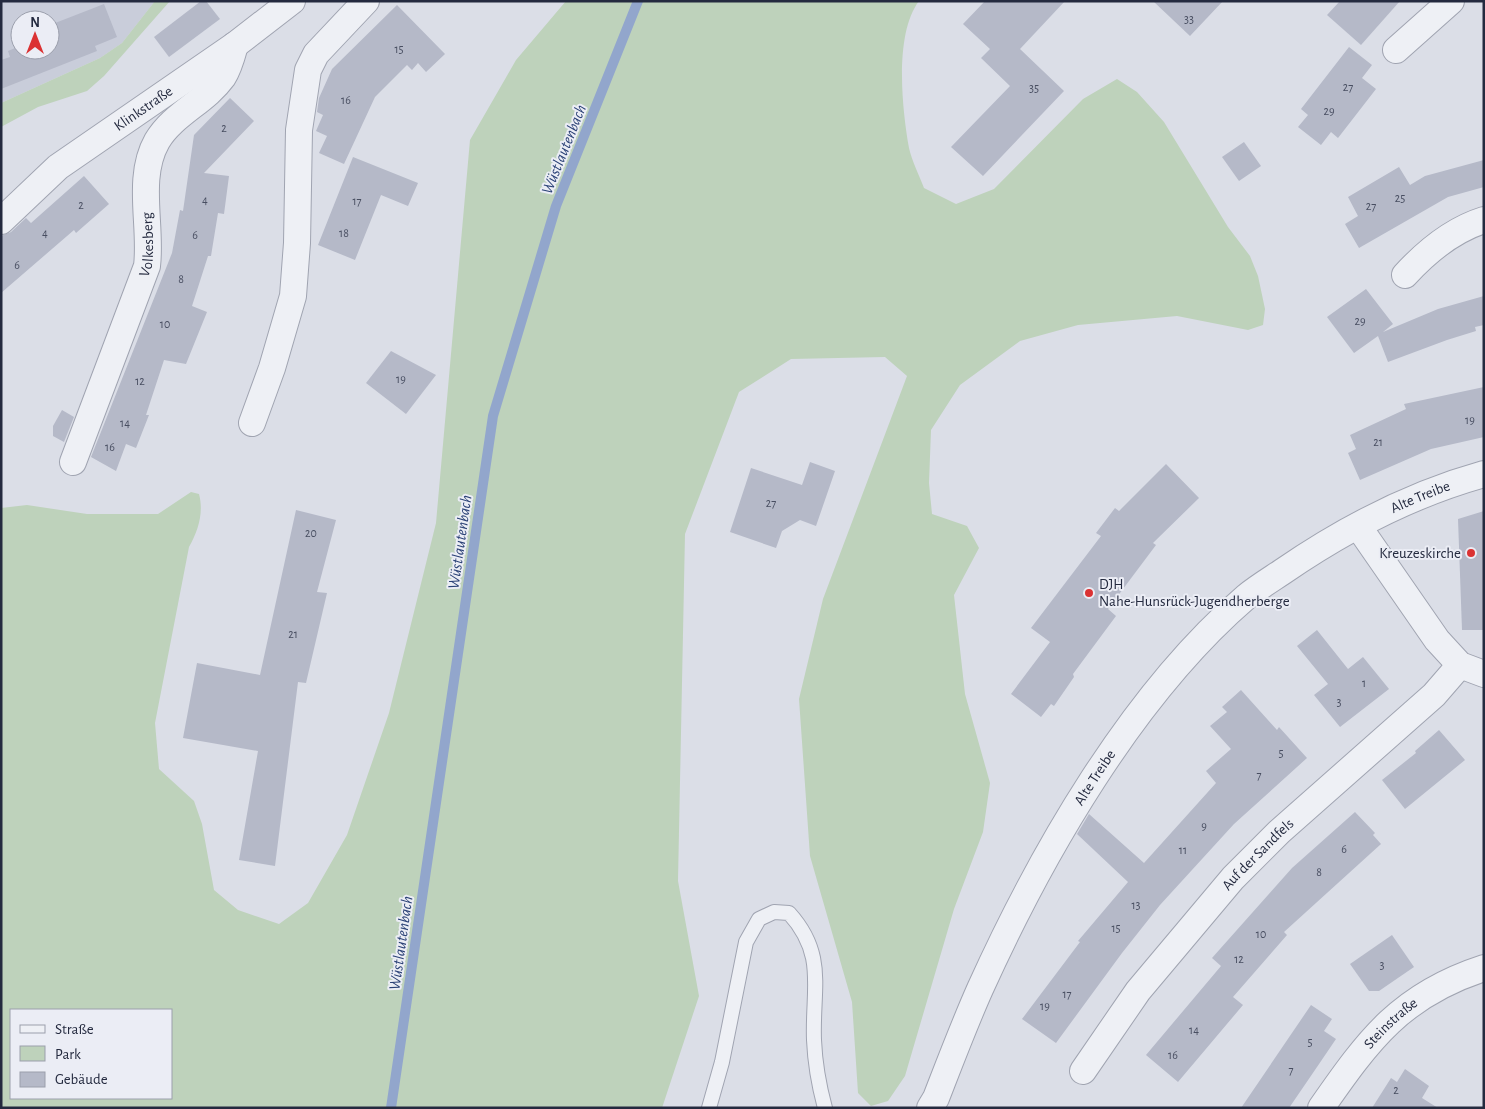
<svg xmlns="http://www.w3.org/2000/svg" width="1485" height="1109" viewBox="0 0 1485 1109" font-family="'Alegreya Sans',sans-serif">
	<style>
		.built { fill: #c9cdda; fill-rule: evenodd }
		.green { fill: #bed2bb; fill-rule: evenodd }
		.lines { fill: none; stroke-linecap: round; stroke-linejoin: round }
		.stream { stroke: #92a6cc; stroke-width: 10 }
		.building { fill: #b5b9c8 }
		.service-casing { stroke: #a0a4b1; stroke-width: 16 }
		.minor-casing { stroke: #a0a4b1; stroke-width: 28 }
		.service { stroke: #eef0f5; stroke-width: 14 }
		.minor { stroke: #eef0f5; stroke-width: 26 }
		.poi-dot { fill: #db3233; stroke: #ebedf5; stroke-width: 2 }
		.labels { text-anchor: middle; stroke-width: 4; stroke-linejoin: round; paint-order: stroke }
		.number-label { font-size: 12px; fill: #484e61 }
		.street-label { font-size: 15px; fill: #242a3f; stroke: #ebedf5 }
		.poi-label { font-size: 15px; fill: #242a3f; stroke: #ebedf5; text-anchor: end }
		.water-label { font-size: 16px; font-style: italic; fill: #2a4176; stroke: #ebedf5 }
	</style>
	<rect width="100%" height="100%" fill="#dbdee7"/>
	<path class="built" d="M1,1H155L122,43L100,58L1,103ZM20,20H50V50H20Z"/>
	<g class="green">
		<polygon points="155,1 170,1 104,76 87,91 38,107 1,127 1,103 100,58 122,43"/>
		<path d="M566,1H919C894,34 902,109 909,148C912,161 919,175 924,188L956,204L994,189L1083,99L1117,79L1137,92L1164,122L1228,227L1250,256L1258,276L1265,309L1263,325L1248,330L1177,316L1078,325L1020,341L960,385L931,430L929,483L932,514L967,526L979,548L954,595L965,694L990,783L983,832L954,909L905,1076L888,1101L871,1106L858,1093L852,1002L810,856L799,699L823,599L907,376L885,357L791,359L739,392L685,534L678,881L699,996L662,1108H1V508L27,505L87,514H158L191,492L199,494C204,513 198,531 189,547L155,723L159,769L194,801L202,824L214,890L238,910L279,924L308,903L347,835L389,713L436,523L470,140L516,60ZM11,1010H171V1098H11Z"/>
	</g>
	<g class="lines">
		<polyline class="stream" points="391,1108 493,416 556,206 638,1"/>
	</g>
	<g class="building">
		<polygon points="201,1 206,1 220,19 169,57 154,37"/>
		<polygon points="985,1 1065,1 1020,49 1064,91 983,176 951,147 1010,86 981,58 990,49 963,24"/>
		<polygon points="1153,1 1223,1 1190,36"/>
		<polygon points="1340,1 1400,1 1361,45 1327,15"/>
		<polygon points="104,4 117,37 95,46 97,51 1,89 1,60 10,57 8,51 20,46 20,50 50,50 50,25"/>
		<polygon points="397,5 445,54 426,72 418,63 412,70 407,65 375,97 344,164 319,153 327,136 316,131 323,115 317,112 319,98 332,69"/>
		<polygon points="1349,47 1372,65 1362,78 1376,89 1338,138 1331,132 1321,145 1298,127 1308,115 1301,109"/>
		<polygon points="230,98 254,121 204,173 229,176 224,214 218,213 211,256 208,256 192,306 207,312 186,364 164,360 146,415 149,415 136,448 126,444 116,471 91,457 172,253 180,210 183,211 194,135"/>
		<polygon points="1244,142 1261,166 1239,181 1222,157"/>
		<polygon points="353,157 418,183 408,206 381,195 355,260 318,245"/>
		<polygon points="1484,160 1484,187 1448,197 1359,248 1345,224 1358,216 1348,197 1399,167 1410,185 1425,176"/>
		<polygon points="84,176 109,204 76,233 74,230 1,293 1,236 11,232 26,218 31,223"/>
		<polygon points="1366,289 1393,324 1383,332 1438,309 1484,296 1484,325 1475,327 1476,331 1447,340 1388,362 1378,336 1354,353 1327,317"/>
		<polygon points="391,351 436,375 406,414 366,383"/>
		<polygon points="1484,387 1484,437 1431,449 1360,480 1348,453 1356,449 1350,435 1406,409 1404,404"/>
		<polygon points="62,410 74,417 64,442 53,436 53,426"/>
		<polygon points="810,462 835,471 816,526 800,520 782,531 776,548 730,532 751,468 802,485"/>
		<polygon points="1166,464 1199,498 1153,543 1156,545 1108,609 1116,616 1073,674 1074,677 1054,706 1051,704 1041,717 1011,694 1050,642 1031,628 1101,536 1096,533 1115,508 1119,511"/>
		<polygon points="296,510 336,520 317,592 327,593 306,683 298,682 275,866 239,860 258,751 183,738 197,663 260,675"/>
		<polygon points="1484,511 1484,630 1462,630 1458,519"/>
		<polygon points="1317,630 1348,669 1363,657 1389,689 1340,727 1314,695 1328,684 1297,646"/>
		<polygon points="1241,690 1277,730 1279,727 1307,758 1234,824 1160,905 1122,953 1056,1043 1022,1019 1080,942 1078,941 1128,882 1077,834 1089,814 1144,863 1216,783 1206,771 1231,749 1210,726 1227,712 1222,707"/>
		<polygon points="1439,730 1465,760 1405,809 1382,780 1416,753 1415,751"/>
		<polygon points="1355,812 1375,833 1373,835 1381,844 1284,932 1287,935 1233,997 1243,1005 1178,1082 1146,1055 1221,966 1212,958 1292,868"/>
		<polygon points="1392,935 1414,967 1379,991 1369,991 1350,964"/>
		<polygon points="1311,1005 1332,1019 1324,1031 1336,1039 1317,1067 1289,1108 1241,1108"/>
		<polygon points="1405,1069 1429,1086 1422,1098 1438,1108 1372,1108 1391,1078 1397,1082"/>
	</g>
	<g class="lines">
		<defs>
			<path id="service" d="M709,1108L722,1062L746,942L759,919L774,912L789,913C827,955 812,989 814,1040C815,1063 819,1086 825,1108"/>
			<g id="minor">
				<polyline points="1396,50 1451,1"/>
				<path id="s1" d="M1,221L58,167L235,45L292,1"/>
				<path d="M1405,275C1427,251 1452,230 1484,220"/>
				<polyline points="252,423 272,368 293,296 297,243 299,130 308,70 316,54 366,1"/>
				<path id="s2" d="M73,462L147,266C152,226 136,178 157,141C173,114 205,102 223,77C229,68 232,56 235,45"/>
				<polyline points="1358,526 1437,640 1460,665 1484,674"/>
				<path id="s3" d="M1083,1071L1138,991L1233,878L1279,832L1434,695L1460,665"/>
				<path id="s4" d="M930,1108L936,1098C950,1062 964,1025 980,989C1041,854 1132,695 1246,597C1257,588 1270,580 1282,572C1343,530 1412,494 1484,474"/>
				<path id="s5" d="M1321,1108C1369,1039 1401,995 1484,968"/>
			</g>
		</defs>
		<use href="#service" class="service-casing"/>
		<use href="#minor" class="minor-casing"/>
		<use href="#service" class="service"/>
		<use href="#minor" class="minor"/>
	</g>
	<g class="poi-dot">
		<circle cx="1471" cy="553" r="5"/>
		<circle cx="1089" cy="593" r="5"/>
	</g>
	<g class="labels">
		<g class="number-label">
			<text x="1189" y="23">33</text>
			<text x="399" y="53">15</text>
			<text x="1348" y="91">27</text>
			<text x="1034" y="92">35</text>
			<text x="346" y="104">16</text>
			<text x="1329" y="115">29</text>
			<text x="224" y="132">2</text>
			<text x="1400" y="202">25</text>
			<text x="205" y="204">4</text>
			<text x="357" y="205">17</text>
			<text x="81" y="209">2</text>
			<text x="1371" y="210">27</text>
			<text x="45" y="237">4</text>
			<text x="344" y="237">18</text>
			<text x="195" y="239">6</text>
			<text x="17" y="269">6</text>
			<text x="181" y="283">8</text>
			<text x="1360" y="325">29</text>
			<text x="165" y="328">10</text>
			<text x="401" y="383">19</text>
			<text x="140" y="385">12</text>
			<text x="1470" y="424">19</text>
			<text x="125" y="427">14</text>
			<text x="1378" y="446">21</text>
			<text x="110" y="451">16</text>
			<text x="771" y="507">27</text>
			<text x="311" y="537">20</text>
			<text x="293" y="638">21</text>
			<text x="1364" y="687">1</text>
			<text x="1339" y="706">3</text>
			<text x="1281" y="757">5</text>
			<text x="1259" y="779">7</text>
			<text x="1204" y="830">9</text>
			<text x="1344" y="853">6</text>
			<text x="1183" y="854">11</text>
			<text x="1319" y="876">8</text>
			<text x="1136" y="909">13</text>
			<text x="1116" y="932">15</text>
			<text x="1261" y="938">10</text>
			<text x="1239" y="963">12</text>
			<text x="1382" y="969">3</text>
			<text x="1067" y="998">17</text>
			<text x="1045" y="1010">19</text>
			<text x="1194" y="1034">14</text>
			<text x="1310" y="1046">5</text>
			<text x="1173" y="1059">16</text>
			<text x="1291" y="1074">7</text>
			<text x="1396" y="1094">2</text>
		</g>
		<g class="street-label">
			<text dy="5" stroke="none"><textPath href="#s1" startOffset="182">Klinkstraße</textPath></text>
			<text dy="5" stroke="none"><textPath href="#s2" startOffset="231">Volkesberg</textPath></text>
			<text dy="5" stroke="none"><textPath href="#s4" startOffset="808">Alte Treibe</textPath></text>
			<text dy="5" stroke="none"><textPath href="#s4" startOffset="370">Alte Treibe</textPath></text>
			<text dy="5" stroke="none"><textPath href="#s3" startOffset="279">Auf der Sandfels</textPath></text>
			<text dy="5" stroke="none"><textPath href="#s5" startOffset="110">Steinstraße</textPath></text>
		</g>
		<g class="poi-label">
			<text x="1461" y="558">Kreuzeskirche</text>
			<text x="1099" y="589" text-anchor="start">DJH<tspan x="1099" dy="17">Nahe-Hunsrück-Jugendherberge</tspan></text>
		</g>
		<g class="water-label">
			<text transform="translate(563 149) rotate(-68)" y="6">Wüstlautenbach</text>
			<text transform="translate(459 542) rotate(-82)" y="6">Wüstlautenbach</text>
			<text transform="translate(400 943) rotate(-82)" y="6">Wüstlautenbach</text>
		</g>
	</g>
	<rect width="1485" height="1109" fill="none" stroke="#242a3f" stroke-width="5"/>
	<rect x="10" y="1009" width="162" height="90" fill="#ebedf5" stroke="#9b9fac"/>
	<rect x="20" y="1025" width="25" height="8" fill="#eef0f5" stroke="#9b9fac"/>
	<text x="55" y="1034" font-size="15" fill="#242a3f">Straße</text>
	<rect x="20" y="1046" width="25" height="15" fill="#bed2bb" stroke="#9b9fac"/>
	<text x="55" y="1059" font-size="15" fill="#242a3f">Park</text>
	<rect x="20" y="1072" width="25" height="15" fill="#b5b9c8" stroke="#9b9fac"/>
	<text x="55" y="1084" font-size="15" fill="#242a3f">Gebäude</text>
	<g transform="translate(35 35)"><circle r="24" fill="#ebedf5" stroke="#9b9fac"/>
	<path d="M0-4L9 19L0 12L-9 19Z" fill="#db3233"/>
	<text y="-8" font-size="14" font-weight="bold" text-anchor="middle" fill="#242a3f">N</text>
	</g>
</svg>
